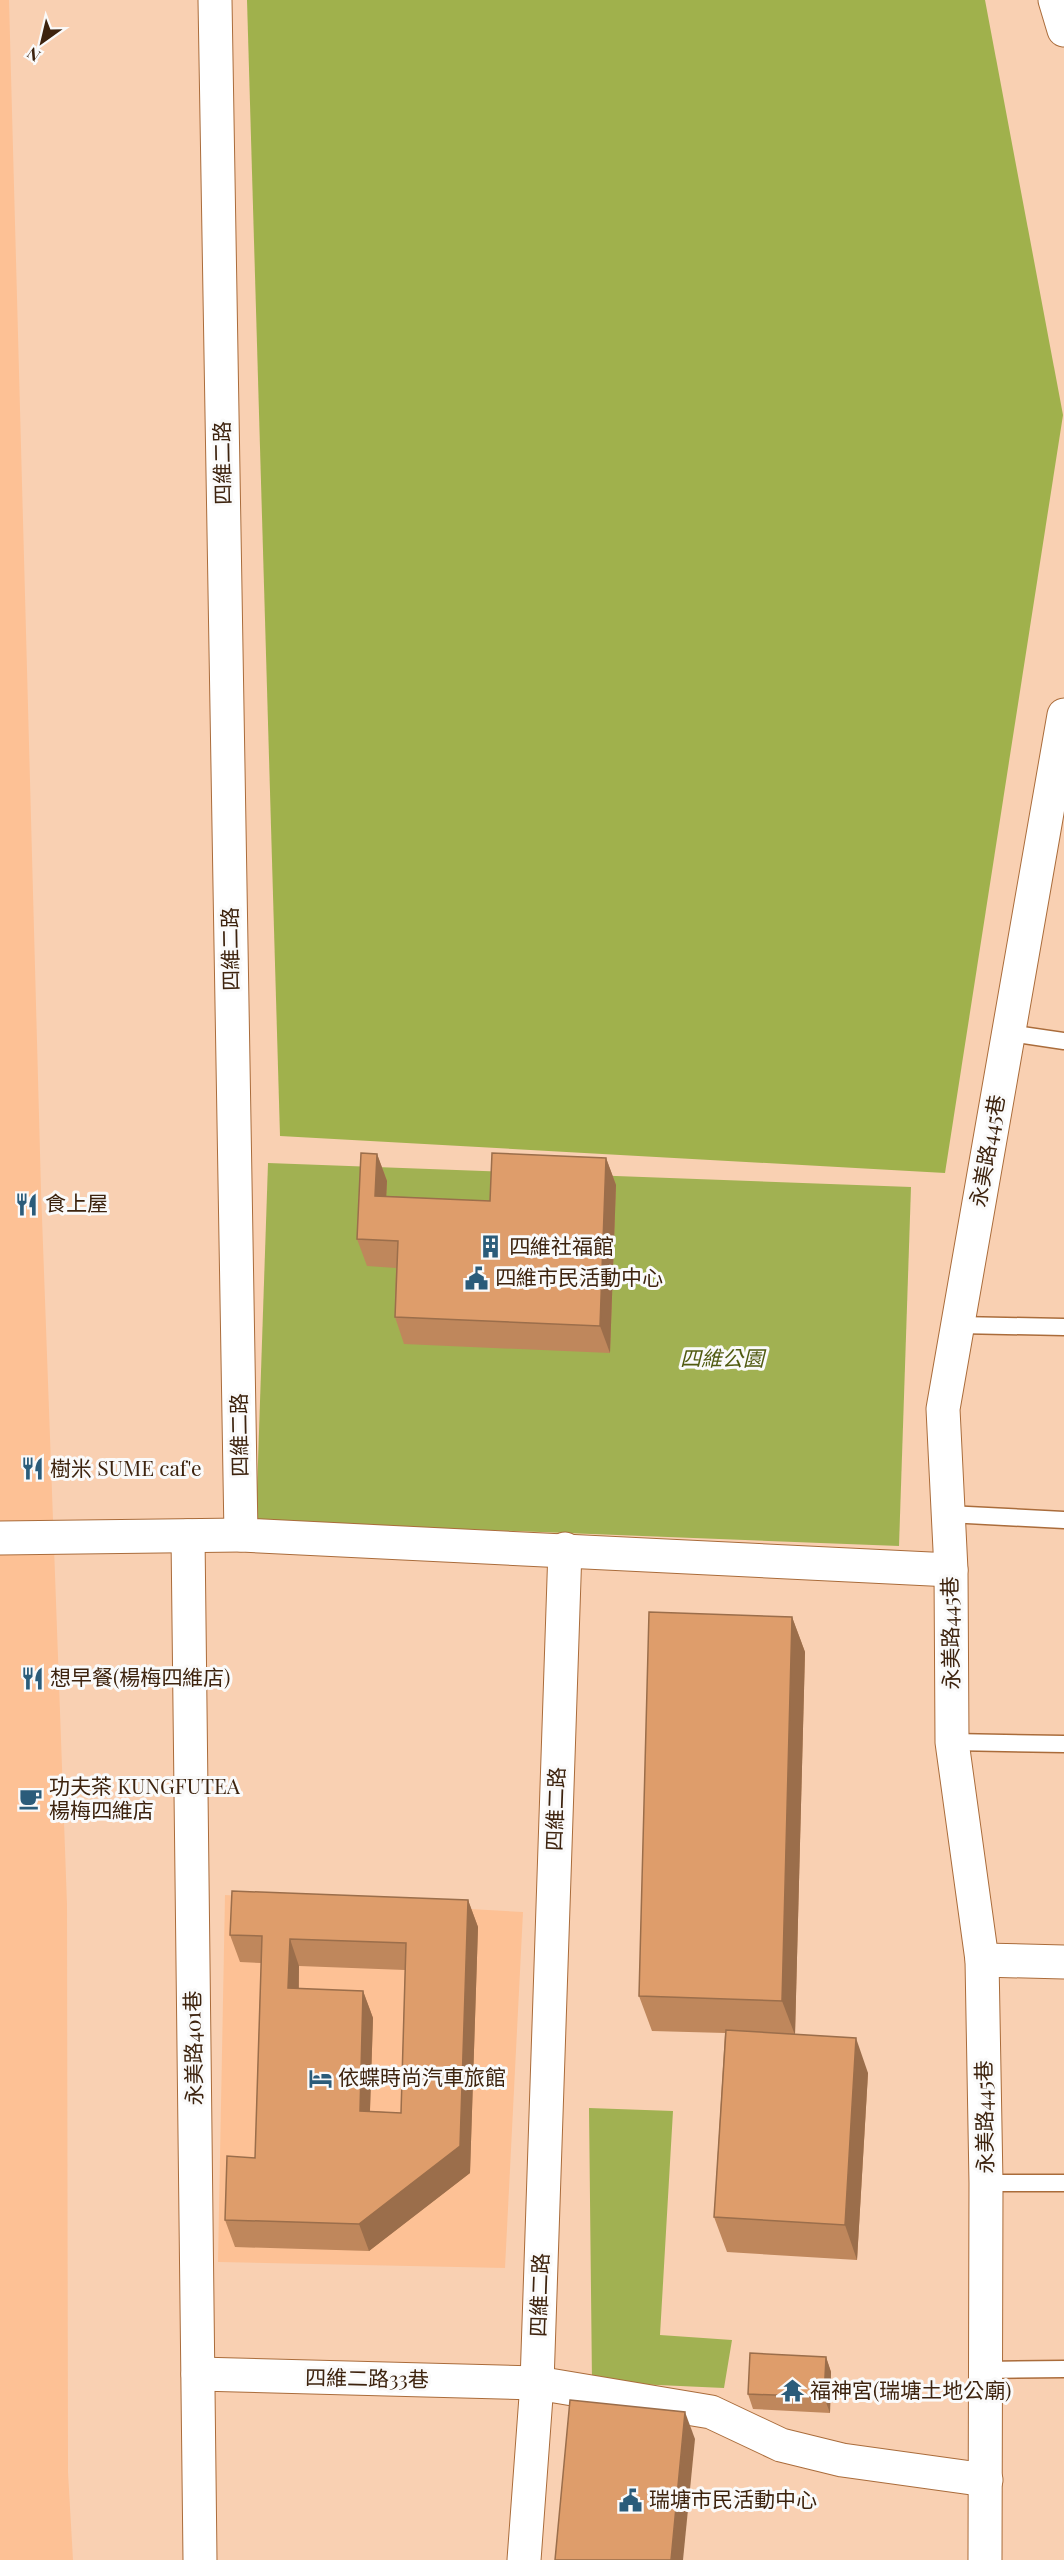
<svg xmlns="http://www.w3.org/2000/svg" width="1064" height="2560" viewBox="0 0 1064 2560" font-family="'Playfair Display','Noto Sans TC',serif">
	<style>
		.built { fill: #fdc195 }
		.green { fill: #a1b152 }
		.forest { fill: #a0b14c }
		.lines { fill: none; stroke-linecap: round; stroke-linejoin: round }
		.lane-casing { stroke: #aa6c3b; stroke-width: 19 }
		.street-casing { stroke: #aa6c3b; stroke-width: 35 }
		.lane { stroke: #fff; stroke-width: 16 }
		.street { stroke: #fff; stroke-width: 33 }
		.wall { fill: #bf875c; fill-rule: evenodd }
		.shaded-wall { fill: #9b6e4b }
		.building { fill: #de9d6b; stroke: #9b6e4b; stroke-width: 1.5; fill-rule: evenodd }
		.labels { text-anchor: middle; stroke-width: 6; stroke-linejoin: round; paint-order: stroke }
		.street-label { font-size: 21px; fill: #3d230e; stroke: #fafafa }
		.poi-label { font-size: 21px; fill: #3d230e; stroke: #fafafa; text-anchor: start }
		.park-label { font-size: 21px; font-style: italic; fill: #505a11; stroke: #fafafa }
	</style>
	<rect width="100%" height="100%" fill="#f9d0b2"/>
	<g class="built">
		<polygon points="0,0 9,0 41,1190 67,1904 68,2472 73,2560 0,2560"/>
		<polygon points="225,1895 523,1912 505,2268 218,2262"/>
	</g>
	<g class="green">
		<polygon points="268,1163 911,1187 899,1546 256,1521"/>
		<polygon points="589,2108 673,2111 660,2335 732,2340 724,2388 592,2382"/>
	</g>
	<polygon class="forest" points="247,0 985,0 1063,415 945,1173 280,1136"/>
	<g class="lines">
		<defs>
			<g id="lane">
				<polyline points="1009,1033 1064,1041"/>
				<polyline points="958,1325 1064,1327"/>
				<polyline points="948,1514 1064,1520"/>
				<polyline points="952,1742 1064,1744"/>
				<polyline points="986,2183 1064,2183"/>
				<polyline points="984,2370 1064,2369"/>
			</g>
			<g id="street">
				<polyline points="215,0 241,1535 951,1570"/>
				<polyline points="1055,0 1064,30"/>
				<polyline points="188,1536 200,2560"/>
				<polyline points="0,1538 241,1535"/>
				<polyline points="982,1960 1064,1962"/>
				<polyline points="198,2374 537,2383 711,2412 781,2445 842,2460 986,2480"/>
				<polyline points="524,2560 537,2383 565,1549"/>
				<polyline points="985,2560 986,2183 982,1960 952,1742 951,1570 943,1409 1064,715"/>
			</g>
		</defs>
		<use href="#lane" class="lane-casing"/>
		<use href="#street" class="street-casing"/>
		<use href="#lane" class="lane"/>
		<use href="#street" class="street"/>
	</g>
	<g class="wall">
		<polygon points="377,1154 387,1181 386,1196 490,1201 606,1158 616,1185 610,1353 404,1344 395,1317 396,1268 367,1266 357,1239"/>
		<polygon points="792,1617 805,1652 795,2034 868,2073 857,2260 727,2252 714,2217 725,2033 652,2031 639,1996"/>
		<path d="M468,1900L478,1927L470,2173L369,2251L235,2247L225,2220L255,2158L261,1963L240,1962L230,1935ZM299,1966L405,1970L401,2113L370,2111L373,2018L363,1991L299,1989Z"/>
		<polygon points="826,2357 831,2372 830,2413 753,2409 748,2394"/>
	</g>
	<g class="shaded-wall">
		<polygon points="377,1154 387,1181 385,1223 375,1196"/>
		<polygon points="606,1158 616,1185 610,1353 600,1326"/>
		<polygon points="792,1617 805,1652 795,2035 782,2001"/>
		<polygon points="468,1900 478,1927 470,2173 369,2251 359,2224 460,2146"/>
		<polygon points="290,1939 299,1966 298,2015 288,1988"/>
		<polygon points="363,1991 373,2018 369,2138 360,2111"/>
		<polygon points="856,2038 868,2073 857,2260 845,2225"/>
		<polygon points="826,2357 831,2372 830,2413 824,2397"/>
		<polygon points="685,2412 695,2439 683,2560 671,2560"/>
	</g>
	<g class="building">
		<polygon points="361,1153 377,1154 375,1196 490,1201 492,1153 606,1158 600,1326 395,1317 398,1241 357,1239"/>
		<polygon points="649,1612 792,1617 782,2001 639,1996"/>
		<path d="M232,1891L468,1900L460,2146L359,2224L225,2220L227,2156L255,2158L262,1936L230,1935ZM290,1939L406,1943L401,2113L360,2111L363,1991L288,1988Z"/>
		<polygon points="726,2030 856,2038 845,2225 714,2217"/>
		<polygon points="750,2353 826,2357 824,2397 748,2394"/>
		<polygon points="570,2400 685,2412 671,2560 555,2560"/>
	</g>
	<defs>
		<symbol id="restaurant-bare" viewBox="-9 -9 18 18"><path d="M-5-6h1v4h1v-4h1v4h1v-4h1v5L-1.5 .5V6h-2V.5L-5-1ZM5-6V6H3V1.5H1.5Q1.5-4 5-6Z" fill="#2b5c7a" stroke="#fafafa" stroke-width="2.5" paint-order="stroke"/></symbol>
		<symbol id="building-bare" viewBox="-9 -9 18 18"><path d="M-4-6H4V6H1V3H-1V6H-4ZM-2.5-4.3h1.7v1.8h-1.7ZM.8-4.3h1.7v1.8H.8ZM-2.5-1h1.7V.8h-1.7ZM.8-1h1.7V.8H.8Z" fill="#2b5c7a" stroke="#fafafa" stroke-width="2.5" paint-order="stroke"/></symbol>
		<symbol id="civic-bare" viewBox="-9 -9 18 18"><path d="M-.6-6.5H3V-4.5H.6V-3L4-1V1h2V6H-6V1h2V-1L-.6-3ZM-1.2 2.5V6h2.4V2.5Z" fill="#2b5c7a" stroke="#fafafa" stroke-width="2.5" paint-order="stroke"/></symbol>
		<symbol id="cafe-bare" viewBox="-9 -9 18 18"><path d="M-5.5-4.5H6V0H3Q3 3.5 0 3.5H-2.5Q-5.5 3.5-5.5 0ZM3-3.2v2h1.7v-2ZM-6 4.5H4V6H-6Z" fill="#2b5c7a" stroke="#fafafa" stroke-width="2.5" paint-order="stroke"/></symbol>
		<symbol id="hotel-bare" viewBox="-9 -9 18 18"><path d="M-6-4.5h1.5V1H6V5H4.5V3h-9V5H-6ZM-4 0a1.8 1.8 0 1 1 3.6 0ZM.5 0V-2.5h3Q6-2.5 6 0Z" fill="#2b5c7a" stroke="#fafafa" stroke-width="2.5" paint-order="stroke"/></symbol>
		<symbol id="temple-bare" viewBox="-9 -9 18 18"><path d="M0-6L5-2H3V0L6.5 2.5H4V6H1.5V3h-3V6H-4V2.5H-6.5L-3 0V-2H-5Z" fill="#2b5c7a" stroke="#fafafa" stroke-width="2.5" paint-order="stroke"/></symbol>
	</defs>
	<g fill-rule="evenodd">
		<use href="#restaurant-bare" x="10" y="1188" width="33" height="33"/>
		<use href="#building-bare" x="474" y="1230" width="33" height="33"/>
		<use href="#civic-bare" x="460" y="1262" width="33" height="33"/>
		<use href="#restaurant-bare" x="16" y="1452" width="33" height="33"/>
		<use href="#restaurant-bare" x="16" y="1662" width="33" height="33"/>
		<use href="#cafe-bare" x="14" y="1782" width="33" height="33"/>
		<use href="#hotel-bare" x="304" y="2062" width="33" height="33"/>
		<use href="#temple-bare" x="776" y="2374" width="33" height="33"/>
		<use href="#civic-bare" x="614" y="2484" width="33" height="33"/>
	</g>
	<g class="labels">
		<g class="street-label">
			<text transform="translate(223 463) rotate(-91)" y="7">四維二路</text>
			<text transform="translate(231 949) rotate(-91)" y="7">四維二路</text>
			<text transform="translate(988 1151) rotate(-80)" y="7">永美路445巷</text>
			<text transform="translate(240 1435) rotate(-91)" y="7">四維二路</text>
			<text transform="translate(951 1633) rotate(-91)" y="7">永美路445巷</text>
			<text transform="translate(556 1809) rotate(-88)" y="7">四維二路</text>
			<text transform="translate(194 2048) rotate(-91)" y="7">永美路401巷</text>
			<text transform="translate(985 2117) rotate(-91)" y="7">永美路445巷</text>
			<text transform="translate(540 2295) rotate(-88)" y="7">四維二路</text>
			<text transform="translate(367 2379) rotate(1)" y="7">四維二路33巷</text>
		</g>
		<g class="poi-label">
			<text x="45" y="1211">食上屋</text>
			<text x="509" y="1254">四維社福館</text>
			<text x="495" y="1285">四維市民活動中心</text>
			<text x="50" y="1476">樹米 SUME caf'e</text>
			<text x="50" y="1685">想早餐(楊梅四維店)</text>
			<text x="49" y="1794">功夫茶 KUNGFUTEA<tspan x="49" dy="24">楊梅四維店</tspan></text>
			<text x="338" y="2085">依蝶時尚汽車旅館</text>
			<text x="810" y="2398">福神宮(瑞塘土地公廟)</text>
			<text x="649" y="2507">瑞塘市民活動中心</text>
		</g>
		<g class="park-label">
			<text x="722" y="1366">四維公園</text>
		</g>
	</g>
	<g transform="translate(42 42) rotate(214)" stroke="#fafafa" stroke-width="4.5" paint-order="stroke">
	<path d="M0-4.5L10 22L0 15L-10 22Z" fill="#3d230e"/>
	<text y="-9" font-size="16" font-weight="bold" text-anchor="middle" fill="#3d230e">N</text>
	</g>
</svg>
